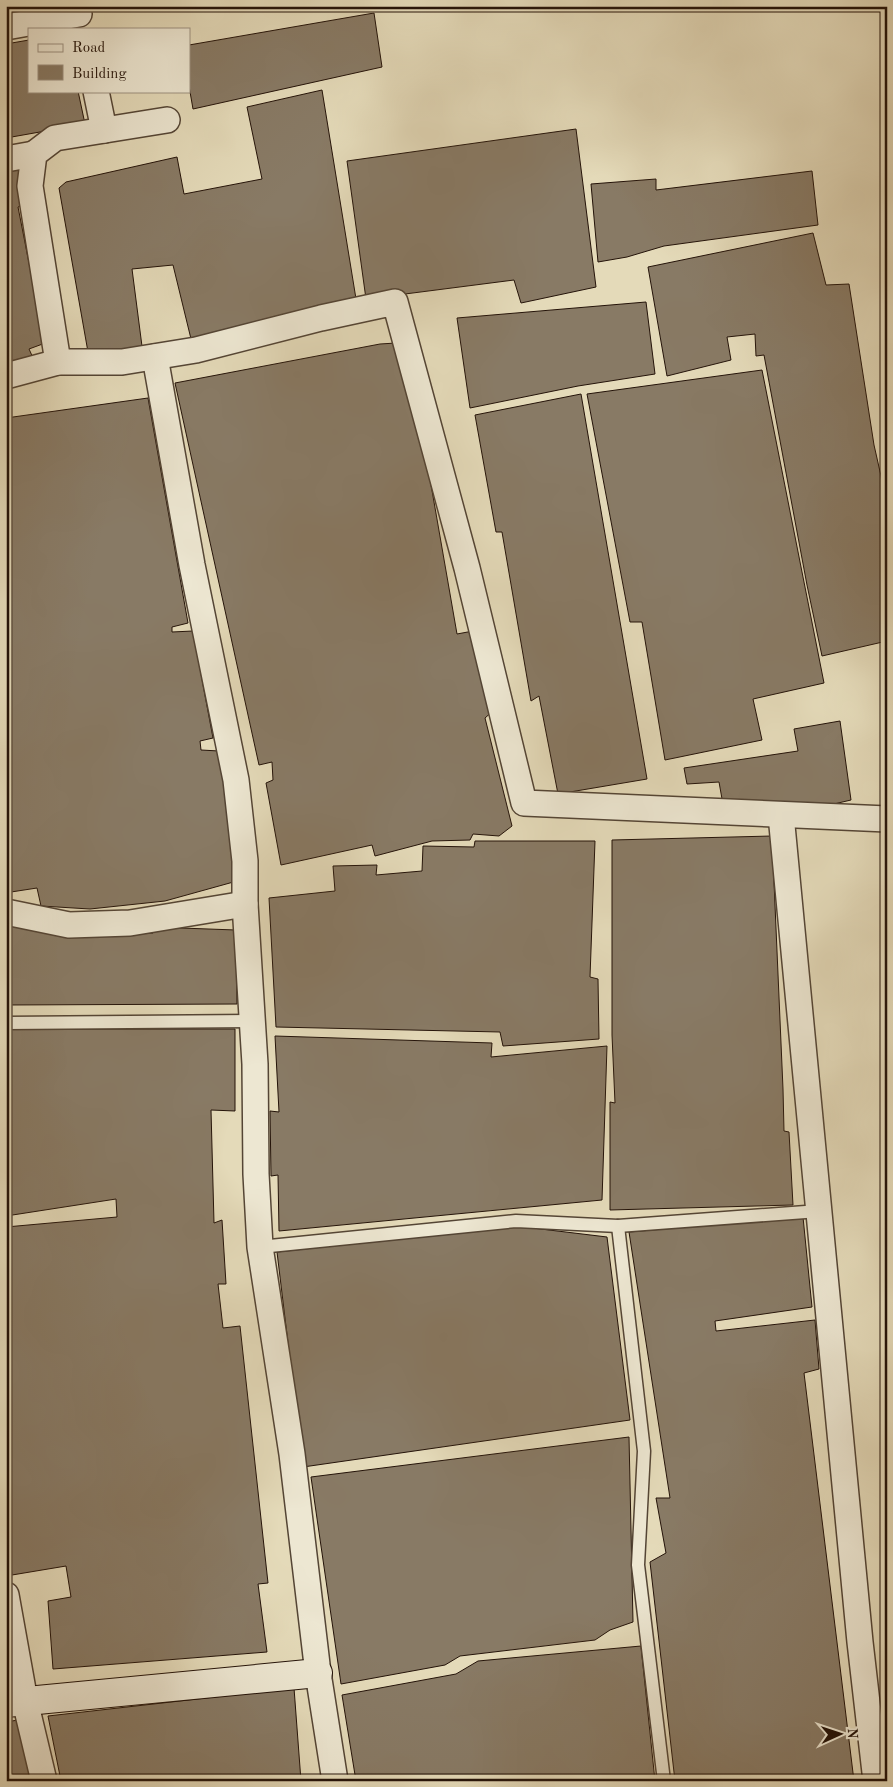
<svg xmlns="http://www.w3.org/2000/svg" width="893" height="1787" viewBox="0 0 893 1787" font-family="'Old Standard TT',serif">
	<style>
		.building { fill: #887a65; stroke: #241309 }
		.lines { fill: none; stroke-linecap: round; stroke-linejoin: round }
		.lane-casing { stroke: #544535; stroke-width: 15 }
		.street-casing { stroke: #544535; stroke-width: 28 }
		.secondary-casing { stroke: #241309; stroke-width: 30 }
		.lane { stroke: #ede7d2; stroke-width: 12 }
		.street { stroke: #ede7d2; stroke-width: 25 }
		.secondary { stroke: #ede7d2; stroke-width: 28 }
	</style>
	<rect width="100%" height="100%" fill="#e4dab9"/>
	<filter id="stains"><feTurbulence type="fractalNoise" baseFrequency=".004" numOctaves="4"/><feColorMatrix values="0 0 0 0 .2 0 0 0 0 .09 0 0 0 0 .02 0 0 0 .5 -.17"/></filter>
	<radialGradient id="worn" r=".72"><stop offset=".6" stop-color="#630" stop-opacity="0"/><stop offset="1" stop-color="#630" stop-opacity=".3"/></radialGradient>
	<g class="building">
		<polygon points="374,13 382,67 193,109 189,86 189,45"/>
		<polygon points="29,40 29,91 78,91 85,124 6,138 6,44"/>
		<polygon points="322,90 357,305 192,343 173,265 132,269 143,354 88,352 59,188 66,182 177,157 184,194 262,179 247,107"/>
		<polygon points="576,129 596,287 521,303 514,280 366,299 347,161"/>
		<polygon points="22,160 28,203 18,207 32,278 48,342 29,349 34,360 6,369 6,163"/>
		<polygon points="812,171 818,225 664,246 627,257 598,262 591,184 656,179 656,190"/>
		<polygon points="813,233 826,285 849,284 874,445 881,476 887,511 887,641 822,656 807,585 764,355 756,356 755,334 727,337 731,360 667,376 648,267"/>
		<polygon points="646,302 655,374 578,386 470,408 457,318"/>
		<polygon points="396,343 430,479 457,634 473,631 494,710 485,718 512,826 499,836 473,834 470,840 432,841 375,856 372,845 281,865 266,783 273,780 272,762 259,765 175,383 380,344"/>
		<polygon points="762,370 824,683 753,699 762,740 665,760 642,622 630,622 587,394"/>
		<polygon points="581,394 647,779 558,794 539,696 531,701 502,532 496,532 475,415"/>
		<polygon points="148,398 188,623 172,627 172,632 193,631 213,738 200,741 201,750 219,751 231,819 237,881 165,901 90,909 41,906 37,888 11,892 9,863 6,863 6,418"/>
		<polygon points="840,721 851,800 804,811 724,810 719,782 687,784 684,768 798,751 794,729"/>
		<polygon points="772,836 783,1089 784,1131 789,1132 793,1205 610,1210 610,1102 615,1103 612,1035 612,840"/>
		<polygon points="475,841 595,841 590,977 598,979 599,1039 503,1046 500,1032 276,1027 269,898 335,891 333,866 377,865 376,875 422,871 423,846 474,847"/>
		<polygon points="6,924 46,924 48,934 153,933 153,927 236,930 237,1004 6,1005"/>
		<polygon points="6,1029 235,1029 235,1111 211,1110 214,1223 222,1220 226,1284 218,1284 223,1328 240,1326 268,1583 258,1584 267,1652 53,1669 48,1601 71,1597 66,1566 12,1575 6,1510 6,1227 117,1217 116,1199 6,1216"/>
		<polygon points="275,1036 492,1043 491,1057 607,1046 602,1200 279,1231 278,1175 271,1176 270,1111 279,1112"/>
		<polygon points="803,1217 812,1307 715,1321 716,1331 815,1320 819,1369 804,1373 854,1781 675,1781 650,1562 666,1553 656,1498 670,1498 629,1232"/>
		<polygon points="516,1226 607,1237 630,1420 303,1467 277,1252"/>
		<polygon points="629,1437 633,1622 610,1630 595,1640 460,1656 445,1665 341,1684 311,1477"/>
		<polygon points="641,1646 655,1781 356,1781 342,1695 456,1674 478,1661"/>
		<polygon points="294,1688 301,1781 61,1781 48,1716"/>
		<polygon points="24,1719 38,1781 6,1781 6,1722"/>
	</g>
	<g class="lines">
		<defs>
			<g id="lane">
				<polyline points="6,1023 252,1021"/>
				<polyline points="618,1226 644,1451 638,1565 664,1781"/>
				<polyline points="260,1247 516,1221 618,1226 819,1211"/>
			</g>
			<g id="street">
				<polyline points="6,27 79,14"/>
				<polyline points="96,91 104,130"/>
				<polyline points="6,159 34,154"/>
				<polyline points="155,357 192,565 236,780 245,861 245,904 255,1064 256,1174 260,1247 292,1454 318,1673 335,1781"/>
				<polyline points="58,362 30,186 34,154 55,138 167,120"/>
				<polyline points="6,376 58,362 122,362 196,350 321,318 395,302 467,568 524,803 887,819"/>
				<polyline points="781,815 860,1642 876,1781"/>
				<polyline points="6,912 69,925 130,923 245,904"/>
				<polyline points="6,1595 25,1701 44,1781"/>
			</g>
			<polyline id="secondary" points="6,1703 318,1673"/>
		</defs>
		<use href="#lane" class="lane-casing"/>
		<use href="#street" class="street-casing"/>
		<use href="#secondary" class="secondary-casing"/>
		<use href="#lane" class="lane"/>
		<use href="#street" class="street"/>
		<use href="#secondary" class="secondary"/>
	</g>
	<rect width="893" height="1787" fill="none" stroke="#e4dab9" stroke-width="25"/>
	<rect x="8" y="8" width="878" height="1772" fill="none" stroke="#241309" stroke-width="2.5"/>
	<rect x="12" y="12" width="868" height="1762" fill="none" stroke="#241309"/>
	<rect x="28" y="28" width="162" height="65" fill="#ede7d2" stroke="#9d9282"/>
	<rect x="38" y="44" width="25" height="8" fill="#ede7d2" stroke="#9d9282"/>
	<text x="72" y="52" font-size="15" fill="#241309">Road</text>
	<rect x="38" y="65" width="25" height="15" fill="#887a65" stroke="#9d9282"/>
	<text x="72" y="78" font-size="15" fill="#241309">Building</text>
	<g transform="translate(840 1734) rotate(87)" stroke="#ede7d2" stroke-width="4" paint-order="stroke">
	<path d="M0-4L9 19L0 12L-9 19Z" fill="#241309"/>
	<text y="-8" font-size="14" font-weight="bold" text-anchor="middle" fill="#241309">N</text>
	</g>
	<rect width="100%" height="100%" filter="url(#stains)"/>
	<rect width="100%" height="100%" fill="url(#worn)"/>
</svg>
